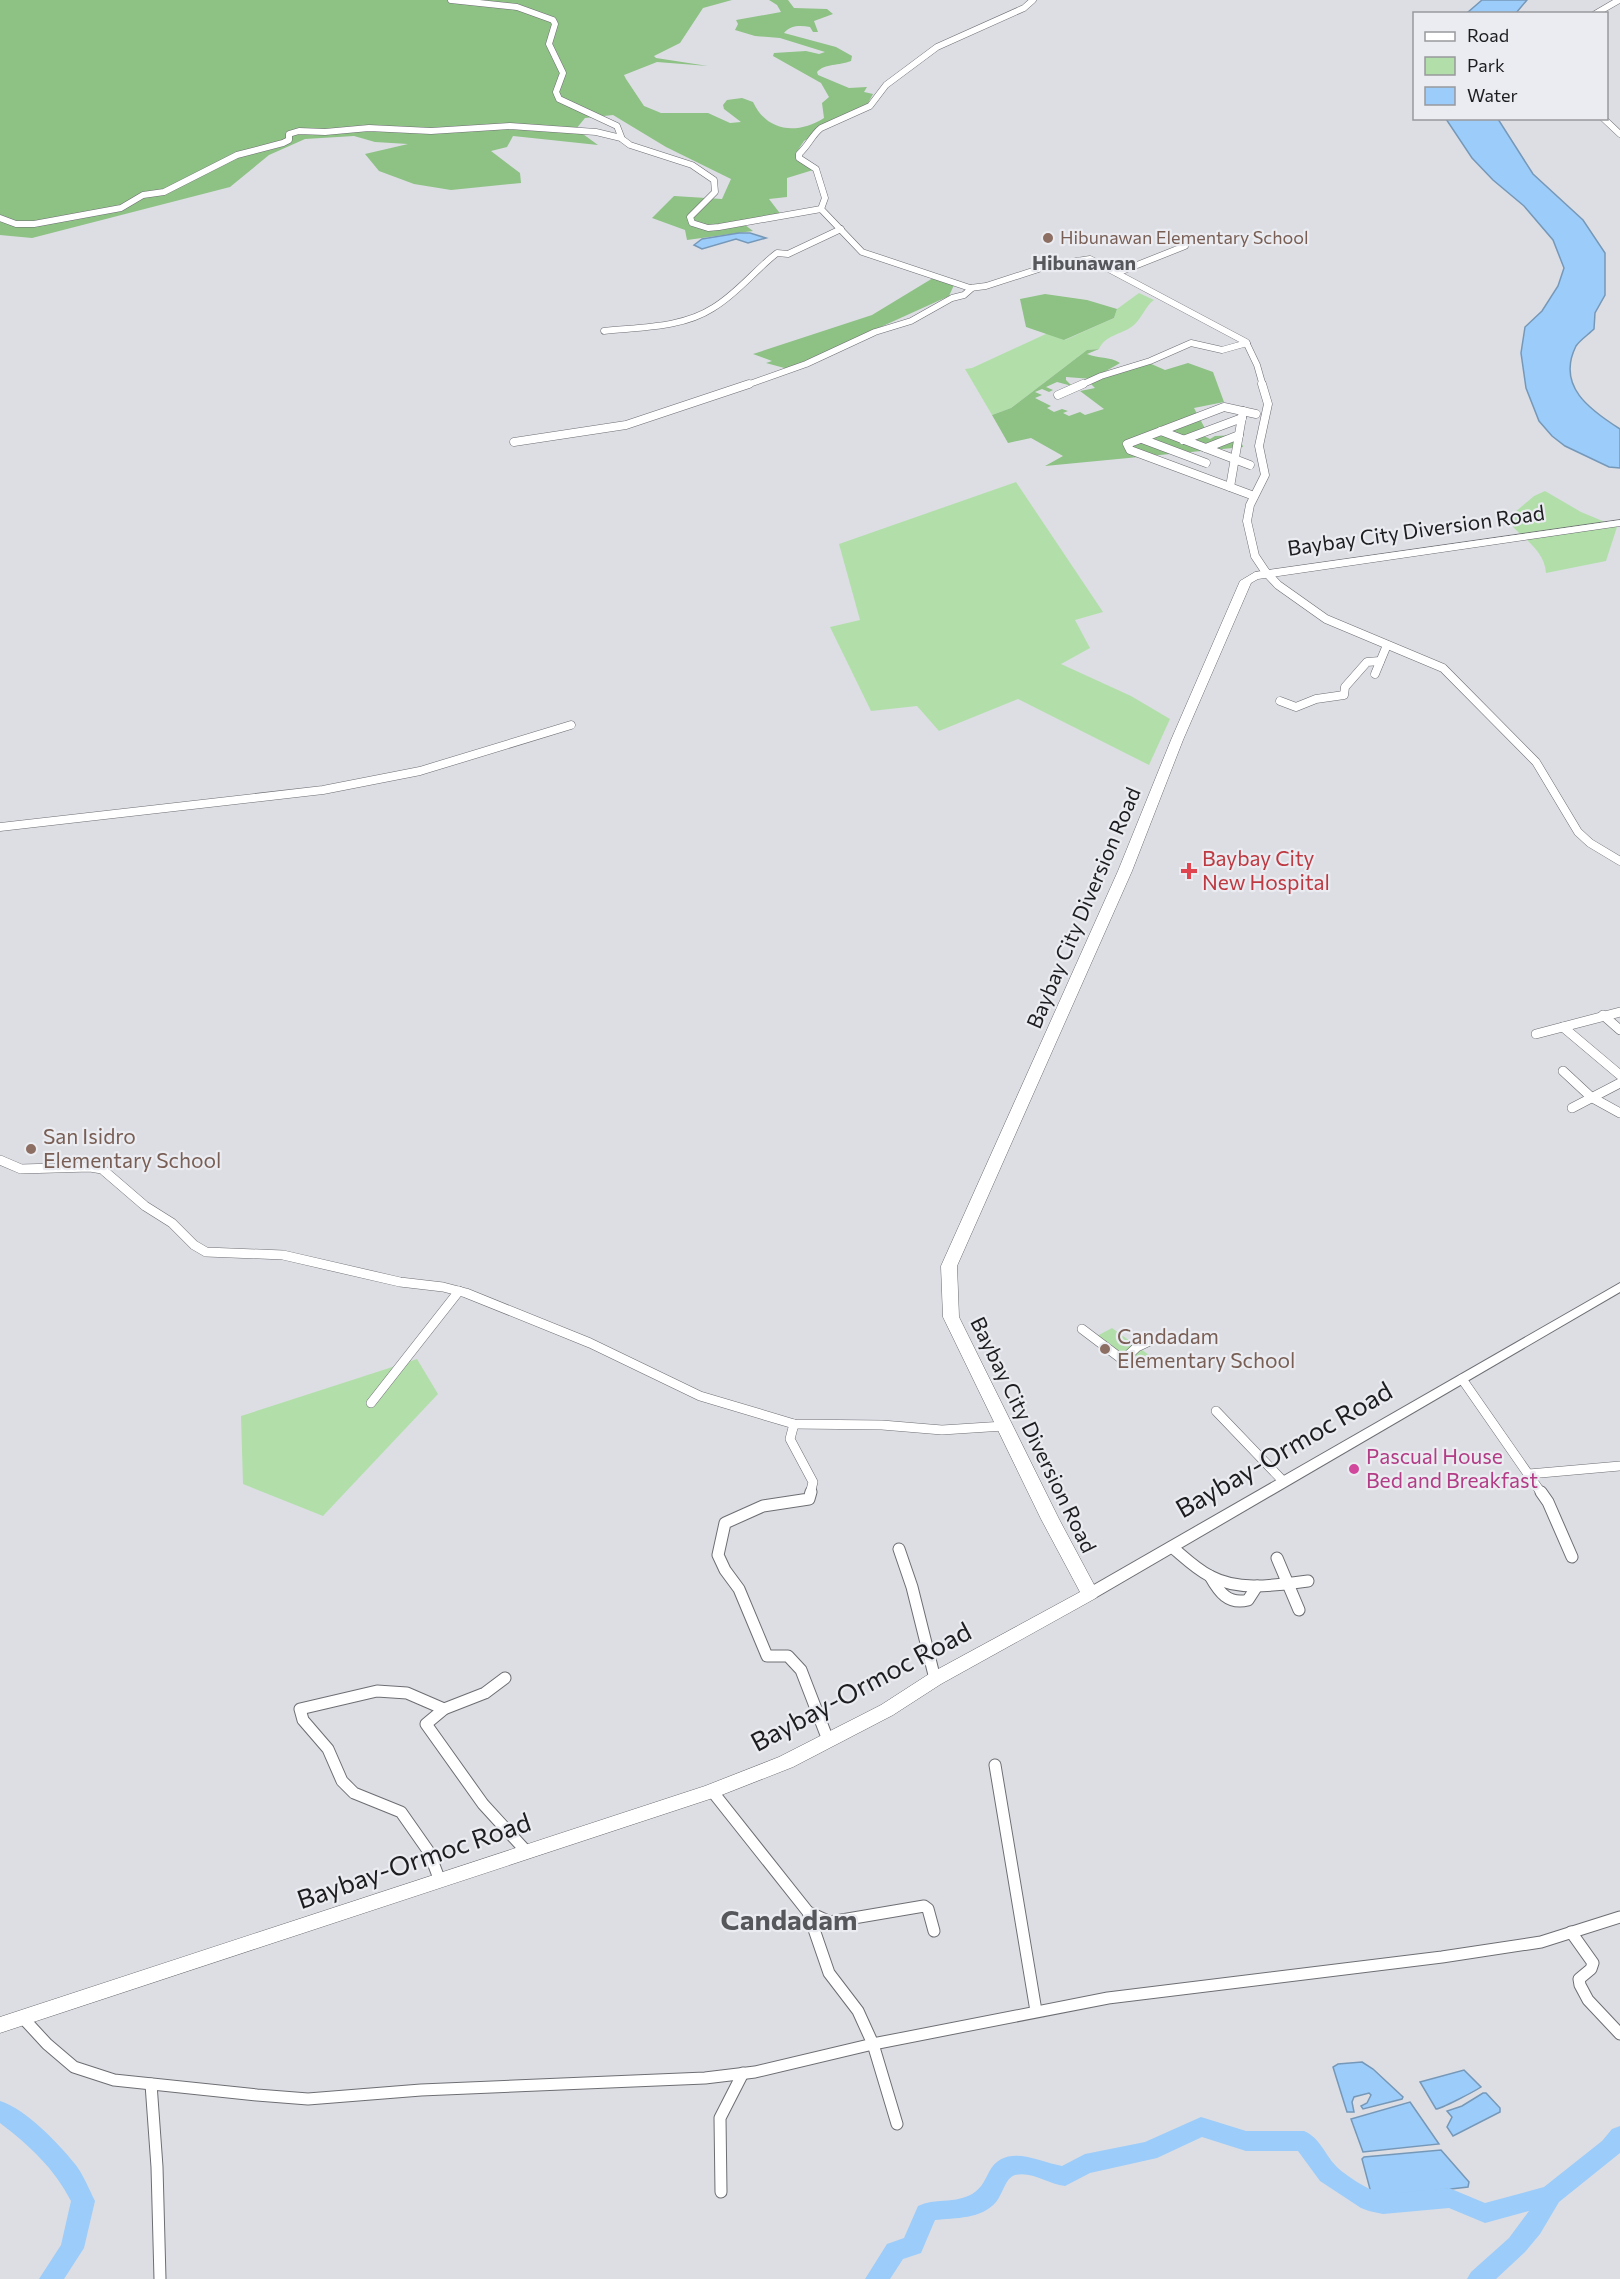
<svg xmlns="http://www.w3.org/2000/svg" width="1620" height="2279" viewBox="0 0 1620 2279" font-family="Commissioner,sans-serif">
	<style>
		.green { fill: #b2dfa9 }
		.forest { fill: #8ec184 }
		.water { fill: #9cccf9; stroke: #7698b8; stroke-width: 1.5 }
		.lines { fill: none; stroke-linecap: round; stroke-linejoin: round }
		.river { fill: #9cccf9; fill-rule: evenodd }
		.minor-far3-casing { stroke: #6d6e73; stroke-width: 7 }
		.minor-far2-casing { stroke: #6d6e73; stroke-width: 9 }
		.minor-far1-casing { stroke: #6d6e73; stroke-width: 10 }
		.minor-casing { stroke: #6d6e73; stroke-width: 13 }
		.major-casing { stroke: #6d6e73; stroke-width: 2 }
		.highway-casing { stroke: #6d6e73; stroke-width: 1 }
		.minor-far3 { stroke: #fff; stroke-width: 6 }
		.minor-far2 { stroke: #fff; stroke-width: 8 }
		.minor-far1 { stroke: #fff; stroke-width: 9 }
		.minor { stroke: #fff; stroke-width: 11 }
		.major { fill: #fff; fill-rule: evenodd }
		.highway { fill: #fff; fill-rule: evenodd }
		.education-dot { fill: #8d6e63; stroke: #eaecf1; stroke-width: 2 }
		.health-dot { fill: #e0444e; stroke: #eaecf1; stroke-width: 2 }
		.hotel-dot { fill: #d1479c; stroke: #eaecf1; stroke-width: 2 }
		.labels { text-anchor: middle; stroke-width: 4.5; stroke-linejoin: round; paint-order: stroke }
		.far-education-label { font-size: 18px; fill: #785e54; stroke: #eaecf1; text-anchor: start }
		.far-quarter-label { font-size: 20px; font-weight: bold; fill: #55575b; stroke: #eaecf1 }
		.street-label { font-size: 21px; fill: #1d1d1f; stroke: #eaecf1 }
		.health-label { font-size: 21px; fill: #be3a42; stroke: #eaecf1; text-anchor: start }
		.education-label { font-size: 21px; fill: #785e54; stroke: #eaecf1; text-anchor: start }
		.hotel-label { font-size: 21px; fill: #b23c85; stroke: #eaecf1; text-anchor: start }
		.near-street-label { font-size: 26px; fill: #1d1d1f; stroke: #eaecf1 }
		.near-quarter-label { font-size: 28px; font-weight: bold; fill: #55575b; stroke: #eaecf1 }
	</style>
	<rect width="100%" height="100%" fill="#dcdee4"/>
	<g class="green">
		<path d="M1139,293L1154,300C1146,305 1142,318 1134,325C1122,335 1106,334 1099,349L1087,350L1011,408L992,415L965,369L972,368L1048,333L1065,340L1114,318L1117,309Z"/>
		<polygon points="1016,482 1103,612 1075,620 1090,648 1061,664 1131,696 1170,719 1149,765 1018,699 939,731 917,706 871,711 830,627 860,620 839,544"/>
		<path d="M1545,491L1581,512L1617,527L1606,561L1546,573C1545,553 1527,541 1513,527L1514,513L1534,496Z"/>
		<polygon points="1112,1328 1149,1355 1129,1363 1095,1337"/>
		<polygon points="417,1359 438,1394 323,1516 243,1484 241,1416"/>
	</g>
	<g class="forest">
		<path d="M0,0H732L703,8L680,43L654,56L656,58L708,66L657,62L624,75L626,79L644,106L661,113H708L730,123L741,122L724,109L723,105L727,100L742,98L753,102C767,132 797,135 824,118L822,103L829,97L821,83L773,56L774,53L806,51L819,54L825,52L780,38L755,36L735,30L738,24L736,20L781,12L777,5L769,0H788L794,8L827,9L833,14L814,21L818,32H813L810,27C801,25 790,25 784,33L836,47L852,56L851,61C839,66 825,63 817,72L818,75L849,88L867,87L864,92L873,94L867,105L804,141L798,150L797,160L813,170L787,178V197L769,199L782,216L745,225L753,231L687,240L685,230L652,218L674,196L722,199L731,179L666,147L613,115L585,118L576,129L598,145L513,136L507,147L491,151L520,173L521,183L451,190L414,184L379,171L365,154L408,144L375,142L354,136L305,139L269,155L230,187L32,238L0,235Z"/>
		<polygon points="933,278 954,285 949,296 788,369 766,363 772,361 753,354 872,315"/>
		<polygon points="1045,294 1087,300 1117,309 1114,318 1064,340 1026,327 1020,299"/>
		<path d="M1099,349L1087,354C1099,359 1109,356 1120,363L1092,379L1066,377V380L1072,386L1057,382L1046,387L1053,390L1049,392L1042,389L1035,392L1042,395L1035,398L1051,406L1047,408L1054,412L1062,409L1068,411L1063,413L1069,416L1080,412L1085,415L1104,409L1080,391L1095,388L1089,382L1149,363L1165,370L1188,363L1213,372L1224,402L1194,408L1208,434L1204,436L1210,439L1215,436L1239,435L1243,447L1045,466L1063,456L1031,438L1008,443L992,415L1011,408L1087,350Z"/>
	</g>
	<g class="water">
		<polygon points="1482,0 1527,0 1516,13 1467,13"/>
		<path d="M1446,119H1498L1533,174L1583,220L1605,253V295L1595,313L1594,329C1589,334 1580,340 1576,346C1556,386 1590,410 1620,429V468L1609,467L1565,446L1552,436L1539,421L1526,388L1521,353L1525,327L1542,311L1558,286L1564,268L1553,240L1524,206L1493,180L1472,158Z"/>
		<polygon points="739,233 750,233 766,238 748,243 736,239 702,249 694,245 702,239"/>
		<polygon points="1362,2062 1373,2069 1403,2097 1402,2099 1363,2109 1361,2106 1367,2103 1371,2095 1369,2093 1354,2097 1352,2102 1354,2112 1347,2112 1333,2067 1338,2064"/>
		<path d="M1464,2070L1481,2087C1475,2091 1441,2109 1436,2109L1420,2082Z"/>
		<polygon points="1483,2093 1486,2093 1500,2108 1500,2112 1453,2136 1447,2127 1452,2117 1447,2111 1462,2106"/>
		<polygon points="1410,2102 1439,2144 1363,2152 1351,2119"/>
		<polygon points="1441,2150 1469,2182 1468,2187 1381,2197 1371,2193 1362,2159 1364,2157"/>
	</g>
	<g class="lines">
		<g class="river">
			<path d="M0,2101C26,2109 58,2143 75,2164C83,2174 89,2189 95,2201L84,2248L64,2279H39L61,2245L71,2201C54,2168 29,2145 0,2123Z"/>
			<path d="M1201,2117L1246,2131H1304C1319,2137 1325,2154 1335,2165C1344,2175 1370,2191 1383,2194L1449,2188L1485,2203L1544,2187L1602,2141L1612,2129L1620,2126V2153L1559,2202L1540,2234L1525,2252L1496,2279H1467L1471,2272L1509,2238L1529,2211L1485,2223L1449,2208L1383,2214L1369,2211L1361,2208L1320,2181L1298,2151H1246L1202,2137L1157,2158L1090,2173L1065,2186C1048,2184 1032,2171 1015,2175C1005,2178 1003,2194 996,2202C982,2219 955,2218 935,2220L921,2253L903,2259L890,2279H865L887,2244L904,2238L918,2206C935,2198 953,2203 968,2196C980,2191 984,2182 989,2172C1005,2142 1039,2162 1062,2166L1085,2154L1145,2142Z"/>
		</g>
		<defs>
			<g id="minor-far3">
				<polyline points="451,0 517,7 553,20 555,24 549,44 563,73 556,92 559,99 617,126 622,139 630,145 692,165 714,180 715,192 690,217 692,223 708,228 719,227 821,209"/>
				<path d="M1033,0L1024,8L937,47L886,85L870,106L821,128C812,135 809,145 799,154V158L816,169L825,198L821,209L862,252L970,288L986,286L1051,265L1090,259L1246,342L1257,365L1263,386"/>
				<polyline points="1595,14 1619,0"/>
				<polyline points="1603,118 1620,134"/>
				<polyline points="0,218 16,224 34,224 121,208 143,195 164,192 237,155 283,143 289,140 289,134 299,131 325,132 369,128 431,131 510,126 596,132 621,138"/>
				<polyline points="1117,273 1185,246"/>
				<path d="M604,331C640,327 682,328 713,308C737,294 755,270 777,253L788,254L841,229"/>
				<polyline points="744,386 806,364 875,332 911,321 952,298 964,295 972,288"/>
				<polyline points="1079,386 1101,376 1150,361 1191,343 1222,350 1247,343"/>
			</g>
			<g id="minor-far2">
				<polyline points="1262,384 1268,404 1259,446 1265,475 1250,505 1247,521 1255,556 1265,571 1278,585 1326,619 1443,668 1536,762 1578,832 1590,843 1620,861"/>
				<polyline points="1058,395 1083,384"/>
				<polyline points="1161,431 1250,465"/>
				<polyline points="1142,439 1206,463"/>
				<polyline points="1183,440 1242,418"/>
				<polyline points="514,442 626,425 749,384"/>
				<polyline points="1206,448 1239,435"/>
				<polyline points="1230,487 1243,411"/>
				<polyline points="1254,496 1130,450 1127,444 1224,407 1256,414"/>
				<polyline points="1375,674 1387,645"/>
				<polyline points="1280,701 1296,707 1316,699 1344,695 1345,687 1367,662 1380,661"/>
				<polyline points="0,827 323,790 420,771 571,725"/>
			</g>
			<g id="minor-far1">
				<polyline points="1603,1015 1620,1030"/>
				<polyline points="1563,1027 1620,1075"/>
				<polyline points="1536,1034 1620,1012"/>
				<polyline points="1563,1071 1591,1097 1620,1113"/>
				<polyline points="1572,1108 1620,1083"/>
				<polyline points="0,1160 21,1169 90,1167 102,1169 145,1206 172,1223 194,1245 206,1252 283,1255 400,1282 443,1287 466,1293 590,1343 700,1396 794,1424 882,1425 942,1430 1004,1426"/>
				<polyline points="1082,1329 1123,1360 1137,1347 1152,1340"/>
				<polyline points="1462,1379 1542,1494"/>
				<polyline points="371,1403 459,1291"/>
				<polyline points="1216,1411 1284,1482"/>
				<polyline points="794,1424 790,1439 813,1482 810,1494"/>
				<polyline points="1529,1474 1620,1466"/>
			</g>
			<g id="minor">
				<polyline points="811,1492 809,1499 763,1506 725,1523 718,1555 725,1570 739,1589 767,1656 788,1656 801,1670 828,1740"/>
				<polyline points="1541,1492 1548,1502 1572,1557"/>
				<path d="M1172,1547C1184,1557 1196,1569 1210,1576C1240,1592 1276,1585 1308,1581"/>
				<polyline points="899,1549 912,1587 935,1679"/>
				<polyline points="1277,1558 1299,1610"/>
				<path d="M1210,1576C1219,1592 1228,1605 1248,1600L1257,1586"/>
				<polyline points="505,1678 485,1693 444,1709 426,1724 483,1804 526,1851"/>
				<polyline points="995,1765 1036,2011"/>
				<polyline points="712,1791 808,1912 829,1973 858,2011 873,2044 897,2124"/>
				<polyline points="440,1881 429,1852 401,1812 354,1793 342,1781 328,1749 303,1720 300,1709 377,1691 407,1693 444,1709"/>
				<polyline points="808,1912 830,1922 924,1906 928,1909 934,1931"/>
				<polyline points="1571,1932 1593,1963 1591,1969 1579,1979 1580,1985 1588,2000 1620,2034"/>
				<polyline points="23,2018 47,2044 74,2067 114,2080 257,2095 308,2099 421,2090 705,2078 755,2072 873,2044 1108,1998 1442,1957 1541,1942 1620,1917"/>
				<polyline points="151,2084 157,2167 160,2279"/>
				<polyline points="721,2192 720,2118 743,2073"/>
			</g>
			<polygon id="major" points="1620,1283 1620,1292 1095,1598 1085,1598 1083,1594 1085,1590"/>
			<polygon id="highway" points="1620,520 1620,526 1258,579 1251,583 1183,740 1132,871 957,1266 959,1317 1059,1519 1099,1594 1096,1598 941,1684 893,1715 793,1767 719,1796 0,2033 0,2017 705,1786 779,1757 881,1705 929,1674 1080,1592 1041,1519 943,1317 941,1266 1118,871 1171,740 1240,581 1255,572"/>
		</defs>
		<use href="#minor-far3" class="minor-far3-casing"/>
		<use href="#minor-far2" class="minor-far2-casing"/>
		<use href="#minor-far1" class="minor-far1-casing"/>
		<use href="#minor" class="minor-casing"/>
		<use href="#major" class="major-casing"/>
		<use href="#highway" class="highway-casing"/>
		<use href="#minor-far3" class="minor-far3"/>
		<use href="#minor-far2" class="minor-far2"/>
		<use href="#minor-far1" class="minor-far1"/>
		<use href="#minor" class="minor"/>
		<use href="#major" class="major"/>
		<use href="#highway" class="highway"/>
	</g>
	<g class="education-dot">
		<circle cx="1048" cy="238" r="6"/>
		<circle cx="31" cy="1149" r="6"/>
		<circle cx="1105" cy="1349" r="6"/>
	</g>
	<path class="health-dot" d="M1186 862h6v6h6v6h-6v6h-6v-6h-6v-6h6z"/>
	<circle class="hotel-dot" cx="1354" cy="1469" r="6"/>
	<g class="labels">
		<g class="far-education-label">
			<text x="1060" y="244">Hibunawan Elementary School</text>
		</g>
		<g class="far-quarter-label">
			<text x="1084" y="270">Hibunawan</text>
		</g>
		<g class="street-label">
			<text transform="translate(1416 531) rotate(-8)" y="7">Baybay City Diversion Road</text>
			<text transform="translate(1084 908) rotate(-67)" y="7">Baybay City Diversion Road</text>
			<text transform="translate(1033 1435) rotate(64)" y="7">Baybay City Diversion Road</text>
		</g>
		<g class="health-label">
			<text x="1202" y="866">Baybay City<tspan x="1202" dy="24">New Hospital</tspan></text>
		</g>
		<g class="education-label">
			<text x="43" y="1144">San Isidro<tspan x="43" dy="24">Elementary School</tspan></text>
			<text x="1117" y="1344">Candadam<tspan x="1117" dy="24">Elementary School</tspan></text>
		</g>
		<g class="hotel-label">
			<text x="1366" y="1464">Pascual House<tspan x="1366" dy="24">Bed and Breakfast</tspan></text>
		</g>
		<g class="near-street-label">
			<text transform="translate(1284 1450) rotate(-30)" y="9">Baybay-Ormoc Road</text>
			<text transform="translate(861 1687) rotate(-28)" y="9">Baybay-Ormoc Road</text>
			<text transform="translate(414 1861) rotate(-19)" y="9">Baybay-Ormoc Road</text>
		</g>
		<g class="near-quarter-label">
			<text x="789" y="1930">Candadam</text>
		</g>
	</g>
	<rect x="1413" y="12" width="195" height="108" fill="#eaecf1" stroke="#98999d" stroke-width="1.5"/>
	<rect x="1425" y="32" width="30" height="9" fill="#ffffff" stroke="#98999d" stroke-width="1.5"/>
	<text x="1467" y="42" font-size="18" fill="#1d1d1f">Road</text>
	<rect x="1425" y="57" width="30" height="18" fill="#b2dfa9" stroke="#98999d" stroke-width="1.5"/>
	<text x="1467" y="72" font-size="18" fill="#1d1d1f">Park</text>
	<rect x="1425" y="87" width="30" height="18" fill="#9cccf9" stroke="#98999d" stroke-width="1.5"/>
	<text x="1467" y="102" font-size="18" fill="#1d1d1f">Water</text>
</svg>
